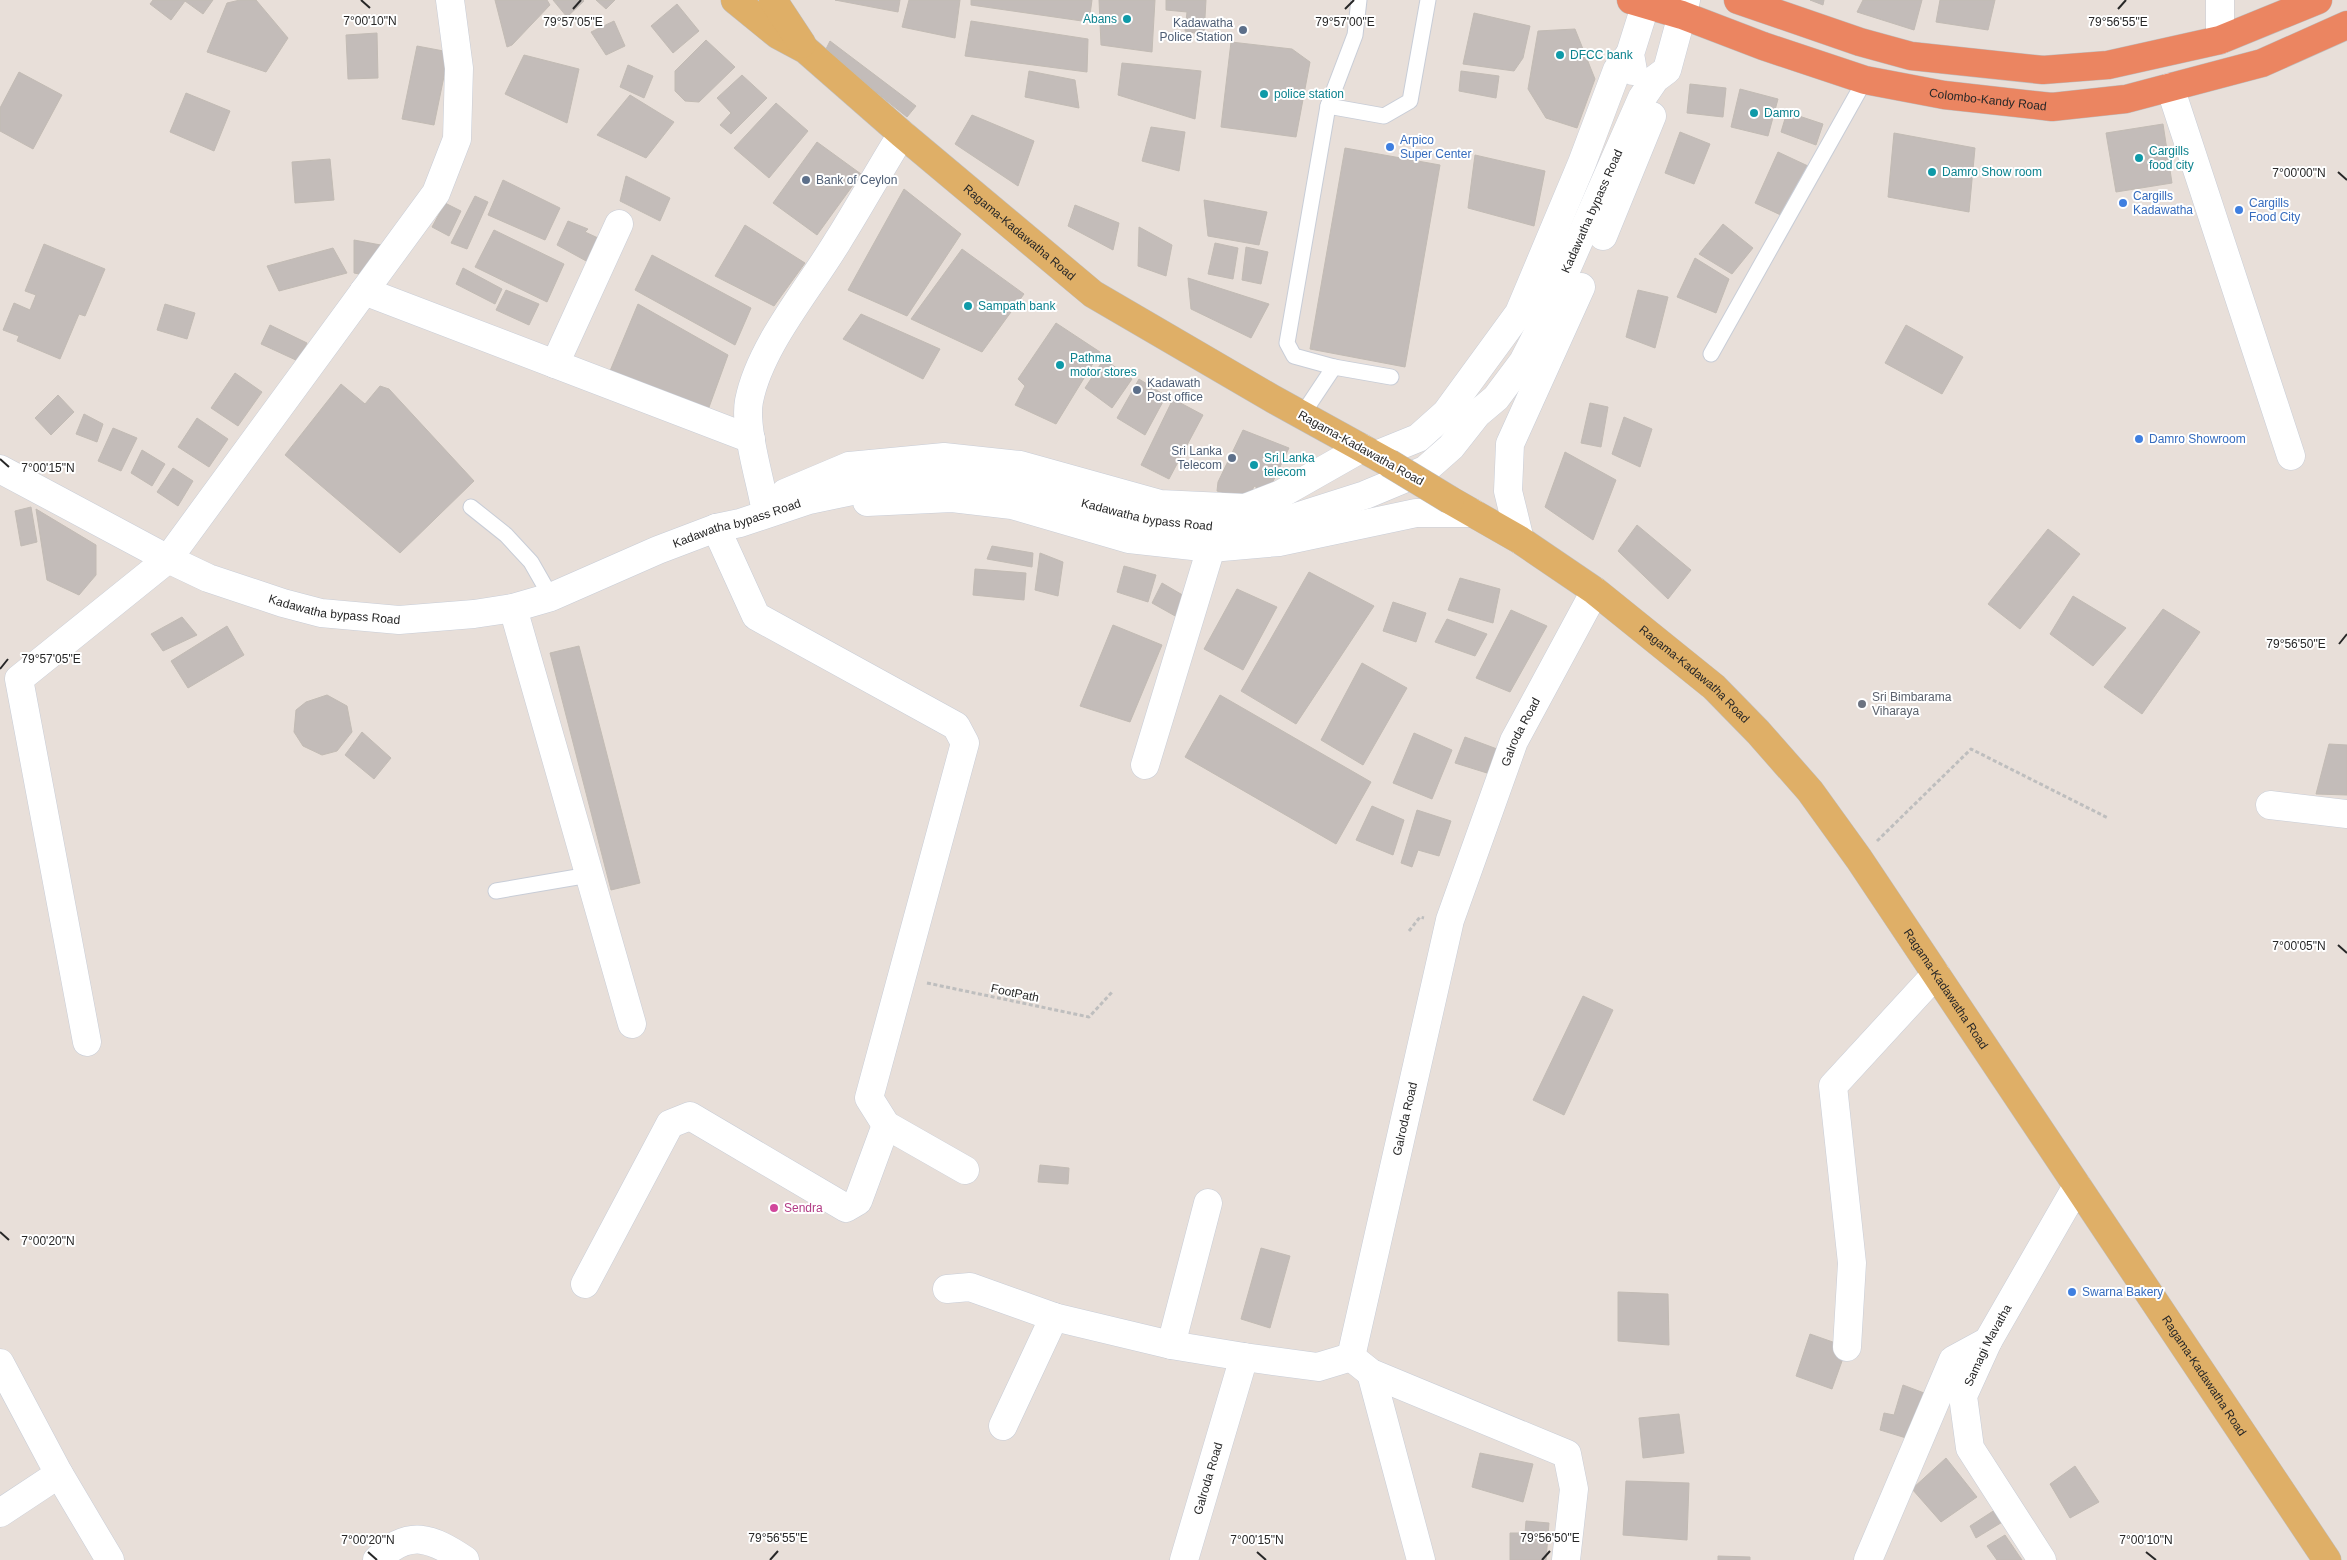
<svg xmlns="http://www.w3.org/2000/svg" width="2347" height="1560" viewBox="0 0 2347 1560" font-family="Helvetica,sans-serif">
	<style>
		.building { fill: #c3bcb9; stroke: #c2bbb4 }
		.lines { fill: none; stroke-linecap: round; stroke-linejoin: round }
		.lane-casing { stroke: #c8cdd7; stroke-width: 17 }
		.street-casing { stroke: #c8cdd7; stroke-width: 29 }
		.secondary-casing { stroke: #c8cdd7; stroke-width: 29 }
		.primary-casing { stroke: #bebebe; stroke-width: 29 }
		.highway-casing { stroke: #bebebe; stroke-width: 29 }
		.path { stroke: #bebebe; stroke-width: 3; stroke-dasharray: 4 2.5; stroke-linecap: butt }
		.lane { stroke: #fff; stroke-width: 15 }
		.street { stroke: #fff; stroke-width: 28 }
		.secondary { stroke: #fff; stroke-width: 28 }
		.primary { stroke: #dfaf67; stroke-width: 28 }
		.highway { stroke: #eb8561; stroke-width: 28 }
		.primary-bridge-casing { stroke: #bebebe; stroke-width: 29; stroke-linecap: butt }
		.primary-bridge { stroke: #dfaf67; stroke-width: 28 }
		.ticks { fill: none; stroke: #272727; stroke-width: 2 }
		.culture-dot { fill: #0f9aa8; stroke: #fff; stroke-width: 2 }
		.service-dot { fill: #5c6f8a; stroke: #fff; stroke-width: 2 }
		.shop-dot { fill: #3f7fe0; stroke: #fff; stroke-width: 2 }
		.worship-dot { fill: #6b7280; stroke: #fff; stroke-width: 2 }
		.hotel-dot { fill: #d1479c; stroke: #fff; stroke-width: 2 }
		.labels { text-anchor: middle; stroke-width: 4; stroke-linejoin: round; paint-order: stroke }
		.culture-label { font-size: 12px; fill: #0d838f; stroke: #fff; text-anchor: start }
		.service-label { font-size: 12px; fill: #4e5e75; stroke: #fff; text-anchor: end }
		.street-label { font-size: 12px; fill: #272727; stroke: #fff }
		.shop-label { font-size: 12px; fill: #366cbe; stroke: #fff; text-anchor: start }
		.worship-label { font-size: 12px; fill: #5b616d; stroke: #fff; text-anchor: start }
		.hotel-label { font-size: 12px; fill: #b23c85; stroke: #fff; text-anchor: start }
		.ticks-label { font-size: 12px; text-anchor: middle; fill: #272727; stroke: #fff; stroke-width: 4; stroke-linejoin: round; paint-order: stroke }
	</style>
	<rect width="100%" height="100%" fill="#e8dfd9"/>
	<g class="building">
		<polygon points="153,0 213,0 203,14 185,1 171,20 150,4"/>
		<polygon points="240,0 256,0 288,38 266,72 207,52 227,3"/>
		<polygon points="495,0 547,0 550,5 512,45 507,47"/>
		<polygon points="553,0 583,0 584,1 567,17"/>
		<polygon points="596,0 615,0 606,9"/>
		<polygon points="835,0 900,0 898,12"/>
		<polygon points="909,0 960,0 955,38 902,27"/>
		<polygon points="971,0 1092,0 1089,22 971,5"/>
		<polygon points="1099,0 1155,0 1152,52 1101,45"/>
		<polygon points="1166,0 1206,0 1204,35 1185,31 1187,12 1166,10"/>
		<polygon points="1810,0 1824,0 1823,5"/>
		<polygon points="1863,0 1922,0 1914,30 1857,12"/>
		<polygon points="1940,0 1995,0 1988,30 1936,22"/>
		<polygon points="677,4 699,31 673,53 651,26"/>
		<polygon points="1474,13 1530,26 1523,58 1514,71 1463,64"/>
		<polygon points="614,21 625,46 606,55 591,32"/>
		<polygon points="971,21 1088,39 1087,72 965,56"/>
		<polygon points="1575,29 1595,79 1577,128 1546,118 1528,89 1538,31"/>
		<polygon points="377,33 378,78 348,79 346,35"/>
		<polygon points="706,40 735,67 699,102 685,101 675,91 675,71"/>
		<polygon points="830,41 916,106 907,117 825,51"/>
		<polygon points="1231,42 1292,49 1310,62 1296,137 1221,127"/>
		<polygon points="417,46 449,52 434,125 402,119"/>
		<polygon points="524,55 579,69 567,123 505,94"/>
		<polygon points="1122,63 1201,71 1195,119 1118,95"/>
		<polygon points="628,65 653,76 644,98 620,87"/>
		<polygon points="1029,71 1075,80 1079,108 1025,97"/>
		<polygon points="1461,71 1499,76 1496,98 1459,91"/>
		<polygon points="19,72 62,95 33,149 0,131 0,108"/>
		<polygon points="742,75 767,98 731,134 720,125 731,113 717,98"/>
		<polygon points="1690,84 1726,88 1723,117 1687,113"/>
		<polygon points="1740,89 1778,99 1768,136 1731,127"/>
		<polygon points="186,93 230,111 214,151 170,132"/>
		<polygon points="630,95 674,122 646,158 597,135"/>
		<polygon points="776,103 808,131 769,178 734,148"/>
		<polygon points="1787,112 1823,124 1816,145 1781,132"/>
		<polygon points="972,115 1034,141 1018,186 955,144"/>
		<polygon points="2163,124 2172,183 2116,192 2106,133"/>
		<polygon points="1151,127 1185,132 1179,171 1142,161"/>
		<polygon points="1680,132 1710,144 1694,184 1665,173"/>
		<polygon points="1894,133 1975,148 1969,212 1888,197"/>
		<polygon points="817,142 861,174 817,235 773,203"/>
		<polygon points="1345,148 1440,165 1405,367 1310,349"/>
		<polygon points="1778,152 1808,166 1785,217 1755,203"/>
		<polygon points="1475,155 1545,171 1534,226 1468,208"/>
		<polygon points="330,159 334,200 295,203 292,162"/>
		<polygon points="626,176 670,198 660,221 620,201"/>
		<polygon points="503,180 560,208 545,240 488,215"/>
		<polygon points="904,189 961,234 907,316 848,290"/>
		<polygon points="475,196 488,202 467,249 451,243"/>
		<polygon points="1204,200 1267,212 1259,245 1208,236"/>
		<polygon points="445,203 461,211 449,236 432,227"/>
		<polygon points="1075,205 1119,223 1113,250 1068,226"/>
		<polygon points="568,221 588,229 585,232 598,238 588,262 557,245"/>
		<polygon points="1723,224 1753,248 1732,274 1699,254"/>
		<polygon points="745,225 805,263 774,306 715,276"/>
		<polygon points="1139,227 1172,245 1166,276 1138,266"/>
		<polygon points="494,230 564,264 547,302 475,267"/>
		<polygon points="354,240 386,246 364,275 354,273"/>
		<polygon points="1215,243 1238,248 1233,279 1208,274"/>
		<polygon points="44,244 105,269 85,316 79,314 60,359 17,341 19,336 3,330 14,303 30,310 36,295 25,291"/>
		<polygon points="1246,247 1268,252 1261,284 1242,280"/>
		<polygon points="333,248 347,273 279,291 267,266"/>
		<polygon points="962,249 1024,294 982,352 911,319"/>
		<polygon points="652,255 751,308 735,345 635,290"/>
		<polygon points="1695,258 1729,279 1716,313 1677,297"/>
		<polygon points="463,268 502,289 495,304 456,284"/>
		<polygon points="1188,278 1269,304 1251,338 1191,309"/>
		<polygon points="506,290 539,304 529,325 496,310"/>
		<polygon points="1638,290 1668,297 1655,348 1626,337"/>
		<polygon points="165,304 195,313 187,339 157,330"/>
		<polygon points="638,304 728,355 708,410 610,371"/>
		<polygon points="861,314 940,349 923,379 843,339"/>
		<polygon points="1056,323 1100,352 1056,424 1015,405 1025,386 1018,379"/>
		<polygon points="270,325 307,343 298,361 261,344"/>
		<polygon points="1906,325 1963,357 1942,394 1885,363"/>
		<polygon points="1104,359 1132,379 1112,408 1085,388"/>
		<polygon points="235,373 262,392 238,426 211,408"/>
		<polygon points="1139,379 1166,396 1145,435 1117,418"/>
		<polygon points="341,384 365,404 380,386 389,389 474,481 400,553 285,455"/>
		<polygon points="58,395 74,412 51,435 35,418"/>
		<polygon points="1173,399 1203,415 1169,479 1141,465"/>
		<polygon points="1590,403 1608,407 1601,447 1581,443"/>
		<polygon points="84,414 103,424 97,442 76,434"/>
		<polygon points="1624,417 1652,429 1640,467 1612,454"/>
		<polygon points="197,418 228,439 209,467 178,447"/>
		<polygon points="113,428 137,438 121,471 98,461"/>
		<polygon points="1243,430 1289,448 1267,494 1254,486 1249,499 1217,491 1218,482"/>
		<polygon points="142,450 165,464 152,486 131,473"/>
		<polygon points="1565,452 1616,480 1593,540 1545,507"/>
		<polygon points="173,468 193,481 178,506 157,492"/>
		<polygon points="31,507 37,542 21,546 15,511"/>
		<polygon points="36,509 96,545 96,575 79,595 47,580"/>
		<polygon points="1637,525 1691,570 1668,599 1618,551"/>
		<polygon points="2048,529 2080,554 2020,629 1988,604"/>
		<polygon points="992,546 1033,553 1032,567 987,559"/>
		<polygon points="1040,553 1063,562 1058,596 1035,590"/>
		<polygon points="1124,566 1156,575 1148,602 1117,592"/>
		<polygon points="975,569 1026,573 1024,600 973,595"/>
		<polygon points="1309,572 1374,606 1296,724 1241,691"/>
		<polygon points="1460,578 1500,589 1493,623 1448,610"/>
		<polygon points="1162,583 1186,597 1177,617 1152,603"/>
		<polygon points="1237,589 1277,607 1243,670 1204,649"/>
		<polygon points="2073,596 2126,628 2093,666 2050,634"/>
		<polygon points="1393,602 1426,613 1416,642 1383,631"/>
		<polygon points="2163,609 2200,632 2142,714 2104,687"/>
		<polygon points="1511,610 1547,626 1510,692 1476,678"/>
		<polygon points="182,617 197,635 163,651 151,634"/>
		<polygon points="1447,619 1487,634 1475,656 1435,642"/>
		<polygon points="1113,625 1162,645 1130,722 1080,706"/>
		<polygon points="227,626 244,655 188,688 171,661"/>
		<polygon points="579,646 640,883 611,890 550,653"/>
		<polygon points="1362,663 1407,688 1363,765 1321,740"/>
		<polygon points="327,695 347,706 352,732 337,751 322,755 303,746 294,732 296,710 306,702"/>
		<polygon points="1220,695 1371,782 1336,844 1185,757"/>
		<polygon points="362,732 391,758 374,779 345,755"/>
		<polygon points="1414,733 1452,750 1432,799 1393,783"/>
		<polygon points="1465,737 1497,749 1487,773 1455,763"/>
		<polygon points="2329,744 2347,745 2347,795 2316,794"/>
		<polygon points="1372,806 1404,820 1393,855 1356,840"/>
		<polygon points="1417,810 1451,821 1439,856 1418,850 1412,867 1401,863"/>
		<polygon points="1583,996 1613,1010 1564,1115 1533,1100"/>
		<polygon points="1040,1165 1069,1168 1068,1184 1038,1182"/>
		<polygon points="1261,1248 1290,1256 1270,1328 1241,1319"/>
		<polygon points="1618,1292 1668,1294 1669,1345 1618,1341"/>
		<polygon points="1810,1334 1847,1347 1832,1389 1796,1376"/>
		<polygon points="1903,1385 1932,1396 1916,1441 1880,1430 1884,1413 1894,1415"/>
		<polygon points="1679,1414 1684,1453 1643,1458 1639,1418"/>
		<polygon points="1480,1453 1533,1464 1523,1502 1472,1487"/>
		<polygon points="1946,1458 1977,1497 1941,1522 1912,1489"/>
		<polygon points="2075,1466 2099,1502 2070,1518 2050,1484"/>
		<polygon points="1626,1481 1689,1483 1687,1540 1623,1535"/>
		<polygon points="2001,1506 2009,1518 1976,1538 1970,1526"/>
		<polygon points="1526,1521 1549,1523 1546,1560 1510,1560 1510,1533 1525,1533"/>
		<polygon points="2005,1535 2022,1560 1997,1560 1987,1546"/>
		<polygon points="1718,1556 1750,1557 1750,1560 1718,1560"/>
	</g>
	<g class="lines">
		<defs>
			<g id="lane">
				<polyline points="1359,0 1355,35 1328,106 1287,343 1294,356 1334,367 1391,377"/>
				<polyline points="1328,106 1384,116 1410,101 1428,0"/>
				<polyline points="1711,354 1865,80"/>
				<polyline points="1302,415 1334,367"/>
				<polyline points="471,507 506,535 531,562 551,597"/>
				<polyline points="496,891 589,875"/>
			</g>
			<g id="street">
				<polyline points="2220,0 2220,40"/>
				<polyline points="2170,87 2291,456"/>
				<polyline points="364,291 751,439"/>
				<polyline points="555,364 619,224"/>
				<path d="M765,507C760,479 744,428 749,401C760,345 810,288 839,239C861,204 880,169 902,134"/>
				<polyline points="716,528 756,616 956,726 965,743 869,1098 886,1125 965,1170"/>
				<polyline points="513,608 632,1024"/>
				<polyline points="1145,765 1211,548"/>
				<polyline points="2270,805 2347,814"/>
				<polyline points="87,1042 19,679 168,559 436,193 457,139 459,68 450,0"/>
				<polyline points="585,1284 670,1124 690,1116 846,1208 858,1201 886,1125"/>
				<polyline points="947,1289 970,1287 1054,1317 1171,1345 1244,1357"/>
				<polyline points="1171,1345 1208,1203"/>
				<polyline points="1847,1347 1852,1263 1833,1086 1936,974"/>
				<polyline points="1351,1357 1371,1373 1567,1454 1574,1489 1566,1560"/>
				<polyline points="0,1363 59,1474 110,1560"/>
				<polyline points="1371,1373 1421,1560"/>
				<polyline points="1003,1426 1054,1317"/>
				<polyline points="0,1513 59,1474"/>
				<path d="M377,1560C409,1528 432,1538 465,1560"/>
				<path id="s1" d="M1184,1560L1244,1357L1318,1367L1351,1357L1450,920L1514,741L1595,591"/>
				<polyline points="1868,1560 1953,1360 1988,1341"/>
				<path id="s2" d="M2042,1560L1970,1448L1963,1396L1988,1341L2077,1186"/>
			</g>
			<g id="secondary">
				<polyline points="1633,71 1630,54 1647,0"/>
				<polyline points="1603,236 1652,116"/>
				<polyline points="1376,455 1418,438 1446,413 1519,313 1582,163 1617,70 1630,54"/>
				<path id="s3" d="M0,469L168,559L208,578L283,603L321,613L399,620L474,614L513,608L551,597L658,550L716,528L740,523L809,500L905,480L943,478L983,480L1009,484L1149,520L1247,530L1268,526L1365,495L1425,470L1451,447L1477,414L1496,398L1523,362L1540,329L1642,98L1655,79L1667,70L1686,0"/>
				<polyline points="785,493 849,466 944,457 1020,465 1160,504 1245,508 1281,494 1362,448"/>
				<polyline points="867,502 952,498 1012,505 1129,539 1211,548 1279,542 1416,513 1473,513"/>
				<polyline points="1520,540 1508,491 1510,444 1581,287"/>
			</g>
			<g id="primary">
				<path id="s4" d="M735,0L778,35L806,50L902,134L1093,294L1273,399L1389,463"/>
				<polyline points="773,0 802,44"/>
				<path id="s5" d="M1450,500L1520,540L1595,591L1714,687L1758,732L1810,791L1859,859L2327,1560"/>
			</g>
			<g id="highway">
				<path id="s6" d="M1631,0L1682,15L1763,46L1865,80L1944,95L2052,107L2126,99L2262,63L2347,25"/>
				<polyline points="1738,0 1860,42 1911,56 2043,70 2108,65 2220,40 2318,0"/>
			</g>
		</defs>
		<use href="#lane" class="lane-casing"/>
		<use href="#street" class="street-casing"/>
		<use href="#secondary" class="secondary-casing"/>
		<use href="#primary" class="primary-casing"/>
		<use href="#highway" class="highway-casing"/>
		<g class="path">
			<polyline points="1877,841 1971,749 2108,818"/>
			<polyline points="1409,931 1420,917 1424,918"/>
			<polyline points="927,983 1089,1017 1113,991"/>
		</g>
		<use href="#lane" class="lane"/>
		<use href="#street" class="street"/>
		<use href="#secondary" class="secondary"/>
		<use href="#primary" class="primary"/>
		<use href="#highway" class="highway"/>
		<defs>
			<polyline id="primary-bridge" points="1389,463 1450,500"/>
		</defs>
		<use href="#primary-bridge" class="primary-bridge-casing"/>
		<use href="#primary-bridge" class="primary-bridge"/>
	</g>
	<path class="ticks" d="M361,0L370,8M573,9L581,0M1345,9L1354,0M2118,9L2126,0M2338,172L2347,180M0,459L9,467M2339,644L2347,634M0,669L8,659M2338,945L2347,953M0,1232L9,1240M368,1552L377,1560M1257,1552L1266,1560M2146,1552L2156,1560M770,1560L778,1551M1542,1560L1550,1551"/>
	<g class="culture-dot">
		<circle cx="1127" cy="19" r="5"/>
		<circle cx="1560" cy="55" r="5"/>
		<circle cx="1264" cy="94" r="5"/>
		<circle cx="1754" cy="113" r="5"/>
		<circle cx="2139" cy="158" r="5"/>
		<circle cx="1932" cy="172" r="5"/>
		<circle cx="968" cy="306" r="5"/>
		<circle cx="1060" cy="365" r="5"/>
		<circle cx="1254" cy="465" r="5"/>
	</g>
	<g class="service-dot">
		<circle cx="1243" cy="30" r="5"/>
		<circle cx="806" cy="180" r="5"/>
		<circle cx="1137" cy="390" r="5"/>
		<circle cx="1232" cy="458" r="5"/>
	</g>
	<g class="shop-dot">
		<circle cx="1390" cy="147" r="5"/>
		<circle cx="2123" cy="203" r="5"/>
		<circle cx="2239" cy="210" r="5"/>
		<circle cx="2139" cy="439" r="5"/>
		<circle cx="2072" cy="1292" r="5"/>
	</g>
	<circle class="worship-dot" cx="1862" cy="704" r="5"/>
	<circle class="hotel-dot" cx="774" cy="1208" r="5"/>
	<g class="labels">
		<g class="culture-label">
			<text x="1117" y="23" text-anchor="end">Abans</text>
			<text x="1570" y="59">DFCC bank</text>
			<text x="1274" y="98">police station</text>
			<text x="1764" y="117">Damro</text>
			<text x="2149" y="155">Cargills<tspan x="2149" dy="14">food city</tspan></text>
			<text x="1942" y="176">Damro Show room</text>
			<text x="978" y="310">Sampath bank</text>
			<text x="1070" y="362">Pathma<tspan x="1070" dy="14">motor stores</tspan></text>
			<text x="1264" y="462">Sri Lanka<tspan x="1264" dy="14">telecom</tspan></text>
		</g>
		<g class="service-label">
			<text x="1233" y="27">Kadawatha<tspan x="1233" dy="14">Police Station</tspan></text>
			<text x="816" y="184" text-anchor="start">Bank of Ceylon</text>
			<text x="1147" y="387" text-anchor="start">Kadawath<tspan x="1147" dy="14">Post office</tspan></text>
			<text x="1222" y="455">Sri Lanka<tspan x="1222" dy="14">Telecom</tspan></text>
		</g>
		<g class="street-label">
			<text dy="4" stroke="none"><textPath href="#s6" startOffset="372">Colombo-Kandy Road</textPath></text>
			<text dy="4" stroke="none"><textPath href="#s3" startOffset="1808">Kadawatha bypass Road</textPath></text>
			<text dy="4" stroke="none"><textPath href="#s4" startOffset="368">Ragama-Kadawatha Road</textPath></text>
			<text transform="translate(1361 448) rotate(29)" y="4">Ragama-Kadawatha Road</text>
			<text dy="4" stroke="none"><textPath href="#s3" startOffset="1206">Kadawatha bypass Road</textPath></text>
			<text dy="4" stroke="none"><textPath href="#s3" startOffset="786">Kadawatha bypass Road</textPath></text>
			<text dy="4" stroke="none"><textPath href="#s3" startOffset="366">Kadawatha bypass Road</textPath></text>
			<text dy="4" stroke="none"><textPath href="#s5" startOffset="301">Ragama-Kadawatha Road</textPath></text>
			<text dy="4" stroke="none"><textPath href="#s1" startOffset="970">Galroda Road</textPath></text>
			<text dy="4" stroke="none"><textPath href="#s5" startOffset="706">Ragama-Kadawatha Road</textPath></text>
			<text transform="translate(1015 993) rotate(12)" y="4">FootPath</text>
			<text dy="4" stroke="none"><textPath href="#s1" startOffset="565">Galroda Road</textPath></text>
			<text dy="4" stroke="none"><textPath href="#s2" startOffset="242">Samagi Mavatha</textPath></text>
			<text dy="4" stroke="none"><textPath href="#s5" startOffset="1171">Ragama-Kadawatha Road</textPath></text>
			<text dy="4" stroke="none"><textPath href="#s1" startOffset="85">Galroda Road</textPath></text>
		</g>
		<g class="shop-label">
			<text x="1400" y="144">Arpico<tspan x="1400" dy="14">Super Center</tspan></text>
			<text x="2133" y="200">Cargills<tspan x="2133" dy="14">Kadawatha</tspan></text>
			<text x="2249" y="207">Cargills<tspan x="2249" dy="14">Food City</tspan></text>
			<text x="2149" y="443">Damro Showroom</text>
			<text x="2082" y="1296">Swarna Bakery</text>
		</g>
		<g class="worship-label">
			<text x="1872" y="701">Sri Bimbarama<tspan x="1872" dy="14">Viharaya</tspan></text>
		</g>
		<g class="hotel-label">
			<text x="784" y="1212">Sendra</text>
		</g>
	</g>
	<g class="ticks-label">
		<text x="370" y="25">7°00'10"N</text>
		<text x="573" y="26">79°57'05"E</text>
		<text x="1345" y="26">79°57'00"E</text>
		<text x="2118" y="26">79°56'55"E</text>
		<text x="2299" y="177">7°00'00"N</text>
		<text x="48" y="472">7°00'15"N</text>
		<text x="2296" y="648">79°56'50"E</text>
		<text x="51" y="663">79°57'05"E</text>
		<text x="2299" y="950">7°00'05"N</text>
		<text x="48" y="1245">7°00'20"N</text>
		<text x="778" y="1542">79°56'55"E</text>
		<text x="1550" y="1542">79°56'50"E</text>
		<text x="368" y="1544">7°00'20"N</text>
		<text x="1257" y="1544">7°00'15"N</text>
		<text x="2146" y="1544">7°00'10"N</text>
	</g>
</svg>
